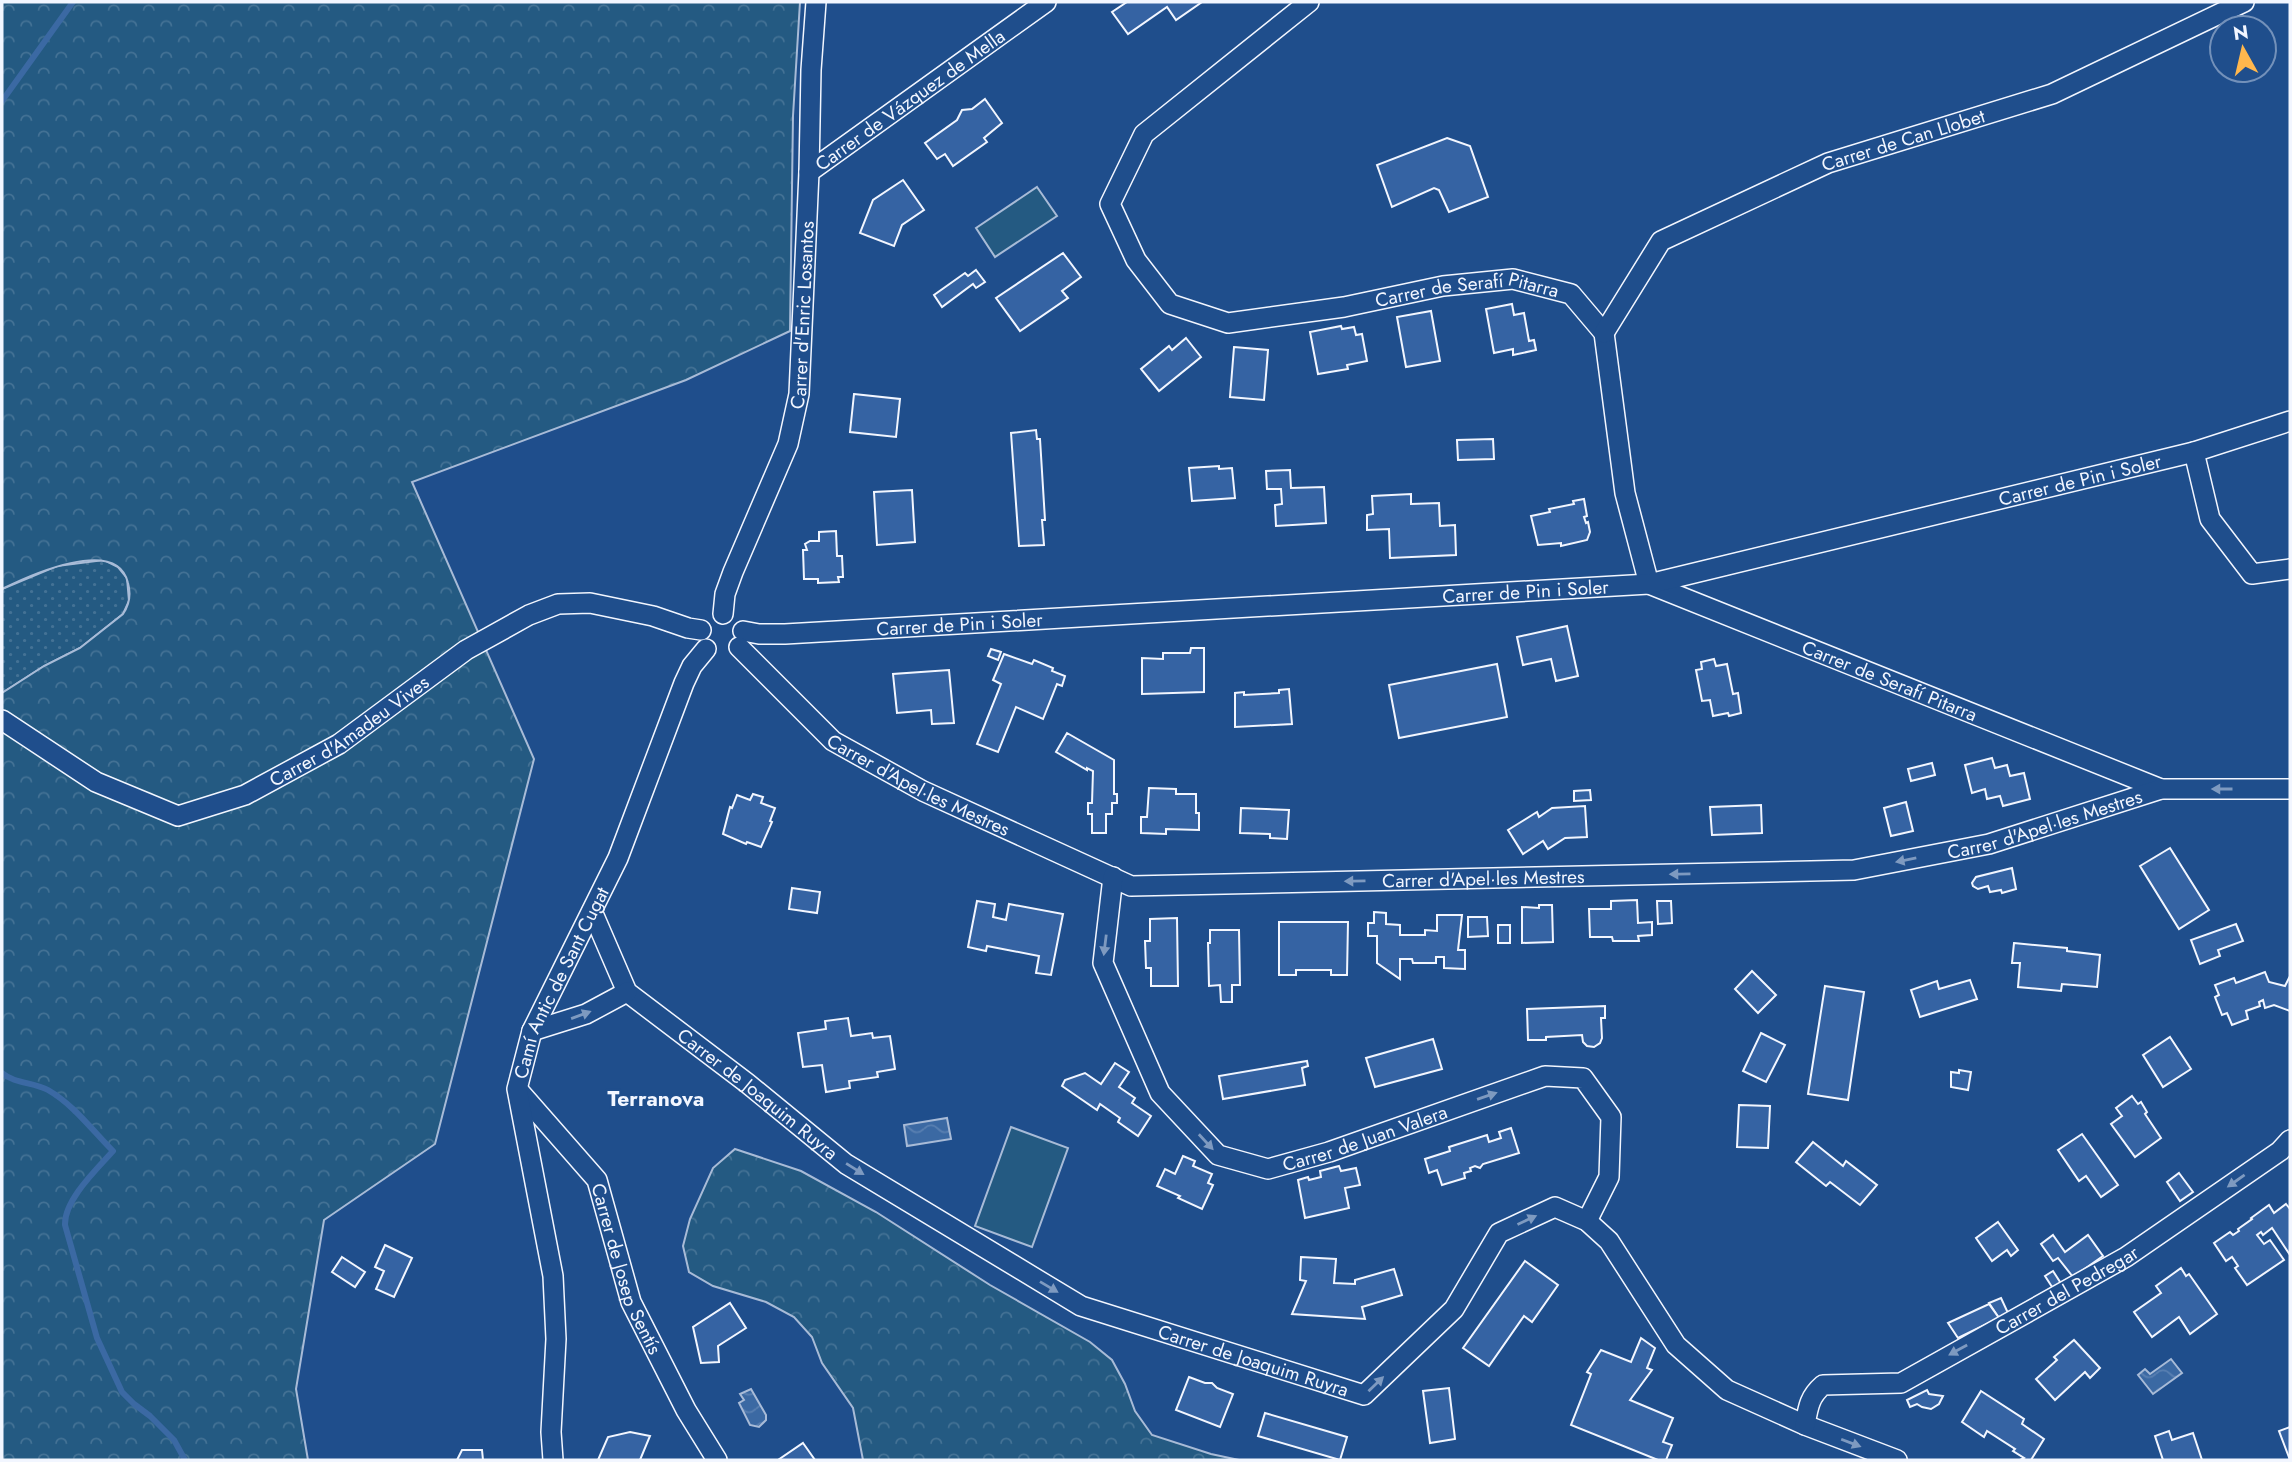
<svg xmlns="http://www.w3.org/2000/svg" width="2292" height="1462" viewBox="0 0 2292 1462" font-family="Jost,sans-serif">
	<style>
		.grass { fill: url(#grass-dots); stroke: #a8bbd7; stroke-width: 2 }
		.forest { fill: url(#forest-crowns); stroke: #a8bbd7; stroke-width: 2 }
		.green { fill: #245a82; stroke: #a8bbd7; stroke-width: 2 }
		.water { fill: url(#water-waves); stroke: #a8bbd7; stroke-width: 2 }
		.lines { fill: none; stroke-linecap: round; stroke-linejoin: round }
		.stream { stroke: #3b69a3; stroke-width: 6 }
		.building { fill: #3563a3; stroke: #f2f6ff; stroke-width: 2 }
		.street-casing { stroke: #f2f6ff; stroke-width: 22 }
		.street { stroke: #1f4e8c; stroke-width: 19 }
		.oneway { fill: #7e9ac0 }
		.labels { text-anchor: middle; stroke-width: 5; stroke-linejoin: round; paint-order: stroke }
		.street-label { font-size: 19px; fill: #f2f6ff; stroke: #1f4e8c }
		.neighbourhood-label { font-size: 21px; font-weight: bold; fill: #f2f6ff; stroke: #1f4e8c }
	</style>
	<defs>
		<pattern id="grass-dots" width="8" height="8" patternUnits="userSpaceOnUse" patternTransform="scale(1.75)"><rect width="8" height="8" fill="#245a82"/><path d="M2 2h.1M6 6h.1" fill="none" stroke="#447295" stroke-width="1.8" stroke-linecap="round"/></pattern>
		<pattern id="forest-crowns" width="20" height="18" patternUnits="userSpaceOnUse" patternTransform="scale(1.75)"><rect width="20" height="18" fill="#245a82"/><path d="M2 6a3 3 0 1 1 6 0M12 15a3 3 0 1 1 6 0" fill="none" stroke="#447295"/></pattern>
		<pattern id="water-waves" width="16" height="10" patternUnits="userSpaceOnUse" patternTransform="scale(1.75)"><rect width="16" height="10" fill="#3b69a3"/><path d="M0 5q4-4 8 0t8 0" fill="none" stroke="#587fb1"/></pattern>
	</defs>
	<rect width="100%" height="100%" fill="#1f4e8c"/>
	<polygon class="grass" points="104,560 118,567 127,578 129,601 123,614 80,648 44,666 2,693 2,589 57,566"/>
	<g class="forest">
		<path d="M2,2H800L793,116L790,331L686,380L412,482L534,759L435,1144L324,1220L296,1389L308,1460H2V693L44,666L80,648L123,614C130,604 131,594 128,583C117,535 28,576 2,589Z"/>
		<polygon points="735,1149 801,1171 876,1212 990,1285 1090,1342 1112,1360 1125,1384 1135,1411 1152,1435 1211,1454 1239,1460 863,1460 853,1408 822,1363 812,1337 794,1317 766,1302 713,1286 689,1272 683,1246 690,1219 713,1168"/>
	</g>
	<g class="green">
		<polygon points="1037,187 1057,216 995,257 976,228"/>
		<polygon points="1011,1127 1068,1148 1032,1247 975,1226"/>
	</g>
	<g class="water">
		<polygon points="947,1118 951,1139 907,1146 904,1125"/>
		<polygon points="2171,1359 2182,1373 2153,1394 2138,1375 2145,1369 2150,1374"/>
		<polygon points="751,1389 766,1415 766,1420 759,1427 750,1425 739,1403 744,1400 740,1394"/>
	</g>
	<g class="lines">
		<g class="stream">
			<polyline points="2,101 73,2"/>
			<path d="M2,1073C15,1084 34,1082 48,1090C74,1105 92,1130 113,1151C97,1169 64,1200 65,1225L97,1338L122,1392L134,1404L150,1416L174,1440L185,1460"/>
		</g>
	</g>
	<g class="building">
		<polygon points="1127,2 1202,2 1176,20 1167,7 1128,34 1112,12"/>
		<polygon points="985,99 1002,123 984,138 987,142 953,166 945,154 937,159 925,143 957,120 962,110 972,109"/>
		<polygon points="1447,138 1470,146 1488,197 1449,212 1439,190 1434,188 1392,207 1377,165"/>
		<polygon points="903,180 924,210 902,225 894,246 860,233 873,200"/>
		<polygon points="1063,253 1081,277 1062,291 1068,298 1020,331 996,298"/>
		<polygon points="976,270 985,282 976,288 973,284 942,307 934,295 965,273 968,276"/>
		<polygon points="1512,304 1514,315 1524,313 1529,341 1534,340 1536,350 1513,355 1513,349 1494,353 1486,309"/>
		<polygon points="1431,311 1440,361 1406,367 1397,317"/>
		<polygon points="1341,326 1342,329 1354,327 1356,335 1362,334 1367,361 1347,365 1348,369 1318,374 1310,332"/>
		<polygon points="1186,338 1201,357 1159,391 1141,369 1169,346 1172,350"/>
		<polygon points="1234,347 1268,350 1264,400 1230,397"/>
		<polygon points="854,394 900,399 896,437 850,432"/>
		<polygon points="1036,430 1037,439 1040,439 1045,520 1042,520 1044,545 1019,546 1011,433"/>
		<polygon points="1493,439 1494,459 1458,460 1457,440"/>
		<polygon points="1219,466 1219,469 1232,468 1235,498 1192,501 1189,468"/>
		<polygon points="1290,470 1291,488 1324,487 1326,523 1276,526 1275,505 1282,504 1281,489 1267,489 1266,471"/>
		<polygon points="912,490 915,542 877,545 874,492"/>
		<polygon points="1411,494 1411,504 1439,503 1440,526 1455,525 1456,555 1390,558 1389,529 1367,530 1367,515 1373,514 1372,496"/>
		<polygon points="1584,499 1587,516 1584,517 1586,523 1588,522 1590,532 1587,540 1561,546 1561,543 1538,545 1531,516 1550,512 1549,509 1574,504 1573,501"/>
		<polygon points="836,531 837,556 842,556 843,577 838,577 839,582 818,583 818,579 804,579 803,550 807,550 805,544 810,541 819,541 819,532"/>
		<polygon points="1567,626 1578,676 1556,681 1551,659 1523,665 1517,637"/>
		<polygon points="1191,648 1204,648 1204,692 1142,694 1142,658 1163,659 1163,653 1190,653"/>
		<polygon points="991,649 1001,652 998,660 988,656"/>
		<polygon points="1004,654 1032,664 1034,660 1053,668 1052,671 1065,676 1062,686 1057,684 1043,719 1016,707 998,752 977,744 1001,684 993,680"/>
		<polygon points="1714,659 1716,666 1727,664 1733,694 1738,693 1741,713 1729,716 1728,713 1713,716 1710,700 1702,701 1696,670 1702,669 1701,662"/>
		<polygon points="1497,664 1507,717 1399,738 1389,685"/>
		<polygon points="949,670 954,723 932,724 931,710 897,713 893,674"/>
		<polygon points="1289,689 1292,724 1235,727 1235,693 1244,692 1244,695 1279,693 1279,690"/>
		<polygon points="1067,733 1114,760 1114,794 1117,794 1117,803 1112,803 1112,814 1106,814 1106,833 1092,833 1092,814 1088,814 1088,803 1092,803 1093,771 1087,768 1087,770 1056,752"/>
		<polygon points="1992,758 1995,768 2007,765 2010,776 2024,773 2030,799 2003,806 2000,796 1987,799 1985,789 1972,793 1965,765"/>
		<polygon points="1932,763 1935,775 1911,781 1908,769"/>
		<polygon points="1149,788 1176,789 1176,794 1196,794 1196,813 1199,813 1199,830 1166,829 1166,834 1141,833 1141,817 1147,817"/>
		<polygon points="1590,790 1591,800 1574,801 1574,791"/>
		<polygon points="753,794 763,797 761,803 775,808 770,821 772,822 761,847 747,842 746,844 723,834 730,807 732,808 737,795 750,800"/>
		<polygon points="1906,802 1913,831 1891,836 1884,808"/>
		<polygon points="1761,805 1762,833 1712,835 1710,807"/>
		<polygon points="1585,806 1587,837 1565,838 1548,849 1543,841 1523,854 1508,830 1537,812 1539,817 1552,808"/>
		<polygon points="1241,808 1289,810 1287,839 1270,838 1270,834 1240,833"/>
		<polygon points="2170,848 2209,910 2179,929 2140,866"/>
		<polygon points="2012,868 2016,889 2002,893 2001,890 1990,892 1988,886 1978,889 1973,886 1972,883 1976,877"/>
		<polygon points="792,888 820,892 817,913 789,909"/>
		<polygon points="1637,900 1638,923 1652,922 1652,935 1638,936 1639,941 1613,941 1612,937 1590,937 1589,909 1611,909 1611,901"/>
		<polygon points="977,901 995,904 993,917 1006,920 1009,904 1063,914 1051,975 1036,973 1039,956 987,946 986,951 968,947"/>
		<polygon points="1657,901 1671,901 1672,923 1658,924"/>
		<polygon points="1539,905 1552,905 1553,942 1522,943 1522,907 1539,908"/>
		<polygon points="1374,912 1386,913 1386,924 1400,925 1400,935 1425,935 1425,930 1437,931 1437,915 1462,915 1458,950 1465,950 1465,969 1444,968 1444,957 1436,957 1436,963 1413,963 1412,959 1400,959 1400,979 1377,963 1377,936 1368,936 1368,923 1374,923"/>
		<polygon points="1468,917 1487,917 1488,936 1468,937"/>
		<polygon points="1177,918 1178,986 1151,986 1151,968 1146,968 1145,941 1150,941 1150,919"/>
		<polygon points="1279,922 1348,922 1347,975 1331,975 1331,970 1296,970 1296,975 1279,975"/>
		<polygon points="2236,924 2243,941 2218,950 2220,956 2200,964 2191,940"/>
		<rect x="1498" y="925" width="12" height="18"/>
		<polygon points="1210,930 1239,930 1240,985 1232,985 1232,1002 1221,1002 1220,985 1209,986 1208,943 1210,943"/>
		<polygon points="2014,943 2067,948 2067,951 2100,955 2097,987 2062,984 2061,991 2018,987 2020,963 2012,963"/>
		<polygon points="1752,971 1776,995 1758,1013 1735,989"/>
		<polygon points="2265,972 2269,982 2285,986 2289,978 2290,979 2290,1011 2274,1005 2265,1008 2263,1000 2259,1002 2260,1006 2246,1011 2248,1019 2232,1025 2227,1013 2222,1015 2215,997 2219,995 2215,985 2234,978 2236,983"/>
		<polygon points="1970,980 1977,999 1920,1017 1911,990 1937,981 1939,989"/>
		<polygon points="1825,986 1864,992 1848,1100 1808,1094"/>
		<polygon points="1605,1006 1605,1018 1601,1018 1602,1038 1600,1043 1594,1047 1587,1046 1583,1042 1582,1035 1546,1037 1546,1040 1528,1040 1527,1009"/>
		<polygon points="848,1018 851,1036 872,1033 873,1038 890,1036 895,1069 877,1072 878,1077 849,1081 850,1088 826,1092 822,1065 803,1067 798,1033 826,1029 825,1021"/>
		<polygon points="1761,1033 1785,1045 1766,1082 1743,1071"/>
		<polygon points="2170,1037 2191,1069 2163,1087 2143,1055"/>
		<polygon points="1433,1039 1442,1069 1375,1087 1366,1058"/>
		<polygon points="1307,1061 1308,1066 1302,1068 1305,1085 1223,1099 1219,1076"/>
		<polygon points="1115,1063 1129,1072 1119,1087 1135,1098 1132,1103 1151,1116 1138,1136 1118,1122 1120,1118 1100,1104 1097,1110 1062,1086 1065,1080 1085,1073 1101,1084"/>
		<polygon points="1959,1070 1971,1072 1968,1090 1951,1087 1951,1072 1959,1073"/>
		<polygon points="2132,1096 2138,1104 2141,1102 2147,1112 2145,1114 2161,1138 2135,1157 2111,1124 2122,1116 2116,1108"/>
		<polygon points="1739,1105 1770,1106 1768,1148 1737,1147"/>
		<polygon points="1511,1128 1519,1153 1483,1164 1480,1168 1475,1166 1470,1168 1471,1171 1464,1173 1465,1178 1442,1185 1437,1170 1429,1173 1425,1159 1450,1151 1449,1147 1487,1135 1489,1142 1501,1138 1499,1132"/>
		<polygon points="2082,1134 2118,1185 2101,1197 2086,1176 2079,1181 2058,1150"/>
		<polygon points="1813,1142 1843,1166 1846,1161 1877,1185 1860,1205 1830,1182 1826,1186 1796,1162"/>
		<polygon points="1183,1156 1195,1161 1193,1166 1212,1174 1208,1183 1213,1185 1202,1209 1178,1198 1180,1196 1157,1186 1165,1169 1175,1174"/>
		<polygon points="1339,1166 1341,1171 1356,1168 1360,1185 1345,1188 1349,1208 1305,1218 1298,1180 1308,1177 1309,1180 1321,1177 1320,1171"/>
		<polygon points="2179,1173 2193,1192 2180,1201 2167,1182"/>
		<polygon points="2286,1204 2290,1209 2290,1255 2272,1228 2263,1235 2261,1232 2257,1235 2264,1244 2270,1240 2284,1260 2247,1285 2235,1268 2238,1266 2232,1257 2226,1261 2214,1243 2230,1232 2233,1235 2239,1231 2238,1229 2252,1219 2251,1218 2269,1205 2274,1213"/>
		<polygon points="1998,1222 2018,1250 2011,1256 2007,1250 1992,1261 1976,1238"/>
		<polygon points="2053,1235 2065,1252 2088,1235 2103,1256 2073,1277 2058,1258 2053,1261 2041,1244"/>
		<polygon points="385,1245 412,1258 394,1297 376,1289 384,1271 375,1267"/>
		<polygon points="342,1257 365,1272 355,1287 332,1272"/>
		<polygon points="1301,1257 1336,1259 1334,1283 1355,1284 1355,1280 1394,1269 1402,1295 1362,1307 1365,1319 1292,1314 1306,1281 1300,1280"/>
		<polygon points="1525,1261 1558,1285 1532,1322 1524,1316 1489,1366 1463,1348"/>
		<polygon points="2181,1268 2186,1276 2189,1274 2217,1314 2190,1334 2179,1317 2152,1337 2134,1312 2161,1293 2156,1286"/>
		<polygon points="2053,1271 2062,1285 2054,1290 2045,1276"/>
		<polygon points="2001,1298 2008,1313 1999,1318 1989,1303"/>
		<polygon points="730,1303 746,1328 718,1346 719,1362 701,1363 693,1327"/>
		<polygon points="1989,1304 1999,1318 1958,1338 1948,1323"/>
		<polygon points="1641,1338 1655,1348 1647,1368 1652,1370 1630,1400 1673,1418 1663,1442 1672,1445 1666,1460 1658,1460 1571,1425 1591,1374 1587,1372 1601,1350 1631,1362"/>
		<polygon points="2074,1340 2100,1368 2090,1378 2085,1372 2055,1400 2036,1379 2057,1360 2054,1357"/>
		<polygon points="1189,1377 1205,1383 1212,1383 1217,1388 1233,1394 1220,1427 1176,1410"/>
		<polygon points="1449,1388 1455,1439 1430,1443 1423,1391"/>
		<polygon points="1927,1390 1929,1394 1943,1396 1939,1404 1931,1409 1922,1407 1917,1404 1910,1407 1907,1400"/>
		<polygon points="1981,1391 2024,1419 2022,1424 2044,1439 2031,1460 2020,1460 2024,1458 2013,1451 2015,1449 1987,1431 1984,1437 1962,1422"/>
		<polygon points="1265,1413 1347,1437 1340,1460 1258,1436"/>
		<polygon points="2290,1427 2290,1460 2279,1431"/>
		<polygon points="2169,1431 2172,1440 2193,1433 2202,1460 2163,1460 2155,1436"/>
		<polygon points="630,1432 650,1436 640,1460 598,1460 608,1437"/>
		<polygon points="803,1443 815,1460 778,1460"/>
		<polygon points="462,1450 482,1450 483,1460 457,1460"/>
	</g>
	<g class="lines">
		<defs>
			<g id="street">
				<path id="s1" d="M1309,2L1144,134L1110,204L1136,260L1170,304L1228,323L1344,307L1443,286L1513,279L1571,294L1604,333L1625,493L1649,584L2161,789"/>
				<path id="s2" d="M809,172L1046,2"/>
				<path id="s3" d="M1604,333L1661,241L1828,163L2052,94L2244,2"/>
				<polyline points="2194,452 2210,519 2252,574 2290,569"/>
				<path id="s4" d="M723,614L725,594L733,572L788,444L799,394L809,172L811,70L816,2"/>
				<path id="s5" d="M743,631L759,634H785L1649,584L2194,452L2290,421"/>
				<path id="s6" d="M739,647L833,741L923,791L1131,886L1854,870L1989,844L2161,789H2290"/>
				<path id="s7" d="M2,720L96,782L178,816L245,795L339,744L466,650L529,615L558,604L590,603L653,616L688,628L701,630"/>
				<path id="s8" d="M1113,877L1103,963L1160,1093L1218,1155L1268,1169L1329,1152L1545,1076L1583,1078L1611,1117L1609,1177L1587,1221"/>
				<path id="s9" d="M592,911L627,992L747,1083L846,1164L1081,1306L1364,1395L1454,1309L1499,1233L1555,1207L1587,1221L1609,1241L1676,1345L1727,1390L1805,1425L1897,1460"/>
				<polyline points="532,1031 586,1014 627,992"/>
				<path id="s10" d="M519,1091L597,1180L631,1302L686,1410L717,1460"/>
				<path id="s11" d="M1805,1425C1808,1408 1809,1397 1823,1385L1901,1383L2126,1257L2280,1151L2290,1140"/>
				<path id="s12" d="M553,1460L551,1432L556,1339L553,1276L517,1089L532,1031L618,858L684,683L692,666L706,649"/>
			</g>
		</defs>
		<use href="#street" class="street-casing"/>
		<use href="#street" class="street"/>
	</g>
	<defs><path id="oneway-solid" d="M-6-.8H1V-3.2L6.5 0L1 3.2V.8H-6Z" transform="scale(1.75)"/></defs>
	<g class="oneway">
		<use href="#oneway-solid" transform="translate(2222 789) rotate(180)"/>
		<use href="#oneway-solid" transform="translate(1906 860) rotate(169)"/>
		<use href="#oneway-solid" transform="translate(1680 874) rotate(179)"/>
		<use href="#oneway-solid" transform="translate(1355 881) rotate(179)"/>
		<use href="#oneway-solid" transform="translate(1105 945) rotate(97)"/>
		<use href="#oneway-solid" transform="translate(581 1015) rotate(-20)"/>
		<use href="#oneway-solid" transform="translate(1487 1096) rotate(-19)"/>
		<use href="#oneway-solid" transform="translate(1206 1142) rotate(47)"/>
		<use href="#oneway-solid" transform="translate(855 1169) rotate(32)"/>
		<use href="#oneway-solid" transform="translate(2236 1181) rotate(145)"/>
		<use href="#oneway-solid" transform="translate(1527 1220) rotate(-25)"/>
		<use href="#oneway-solid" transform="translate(1049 1287) rotate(31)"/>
		<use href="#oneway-solid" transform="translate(1958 1350) rotate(151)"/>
		<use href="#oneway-solid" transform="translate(1376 1384) rotate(-44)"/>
		<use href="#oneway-solid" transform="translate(1851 1443) rotate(21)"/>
	</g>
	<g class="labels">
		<g class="street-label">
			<text dy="7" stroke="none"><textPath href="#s2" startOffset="124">Carrer de Vázquez de Mella</textPath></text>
			<text dy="7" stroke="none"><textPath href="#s3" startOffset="371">Carrer de Can Llobet</textPath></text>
			<text dy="7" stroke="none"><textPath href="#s1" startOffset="710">Carrer de Serafí Pitarra</textPath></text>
			<text dy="7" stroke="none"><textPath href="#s4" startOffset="313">Carrer d'Enric Losantos</textPath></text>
			<text dy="7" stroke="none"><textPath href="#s5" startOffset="1351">Carrer de Pin i Soler</textPath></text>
			<text dy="7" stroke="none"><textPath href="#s5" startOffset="784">Carrer de Pin i Soler</textPath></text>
			<text dy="7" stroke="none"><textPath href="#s5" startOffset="217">Carrer de Pin i Soler</textPath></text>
			<text dy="7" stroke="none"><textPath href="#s1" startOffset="1382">Carrer de Serafí Pitarra</textPath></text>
			<text dy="7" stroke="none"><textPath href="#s7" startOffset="394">Carrer d'Amadeu Vives</textPath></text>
			<text dy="7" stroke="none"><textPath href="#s6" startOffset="229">Carrer d'Apel·les Mestres</textPath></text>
			<text dy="7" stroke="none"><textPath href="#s6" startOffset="1384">Carrer d'Apel·les Mestres</textPath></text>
			<text dy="7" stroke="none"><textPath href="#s6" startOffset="817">Carrer d'Apel·les Mestres</textPath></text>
			<text dy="7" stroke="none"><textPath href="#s12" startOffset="490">Camí Antic de Sant Cugat</textPath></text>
			<text dy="7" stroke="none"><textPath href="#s9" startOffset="254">Carrer de Joaquim Ruyra</textPath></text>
			<text dy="7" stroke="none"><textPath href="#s8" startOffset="467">Carrer de Juan Valera</textPath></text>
			<text dy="7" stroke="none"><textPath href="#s10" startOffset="212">Carrer de Josep Sentís</textPath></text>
			<text dy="7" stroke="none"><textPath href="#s11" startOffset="313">Carrer del Pedregar</textPath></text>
			<text dy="7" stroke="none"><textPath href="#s9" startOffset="822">Carrer de Joaquim Ruyra</textPath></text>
		</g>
		<g class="neighbourhood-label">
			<text x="656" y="1106">Terranova</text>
		</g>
	</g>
	<rect width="2292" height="1462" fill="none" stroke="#f2f6ff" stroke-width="7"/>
	<g transform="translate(2243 49) rotate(352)"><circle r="33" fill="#1f4e8c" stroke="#7391ba" stroke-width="2"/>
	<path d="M0-5L12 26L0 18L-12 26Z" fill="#ffb74d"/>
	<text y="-10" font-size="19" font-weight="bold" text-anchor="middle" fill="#f2f6ff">N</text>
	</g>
</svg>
